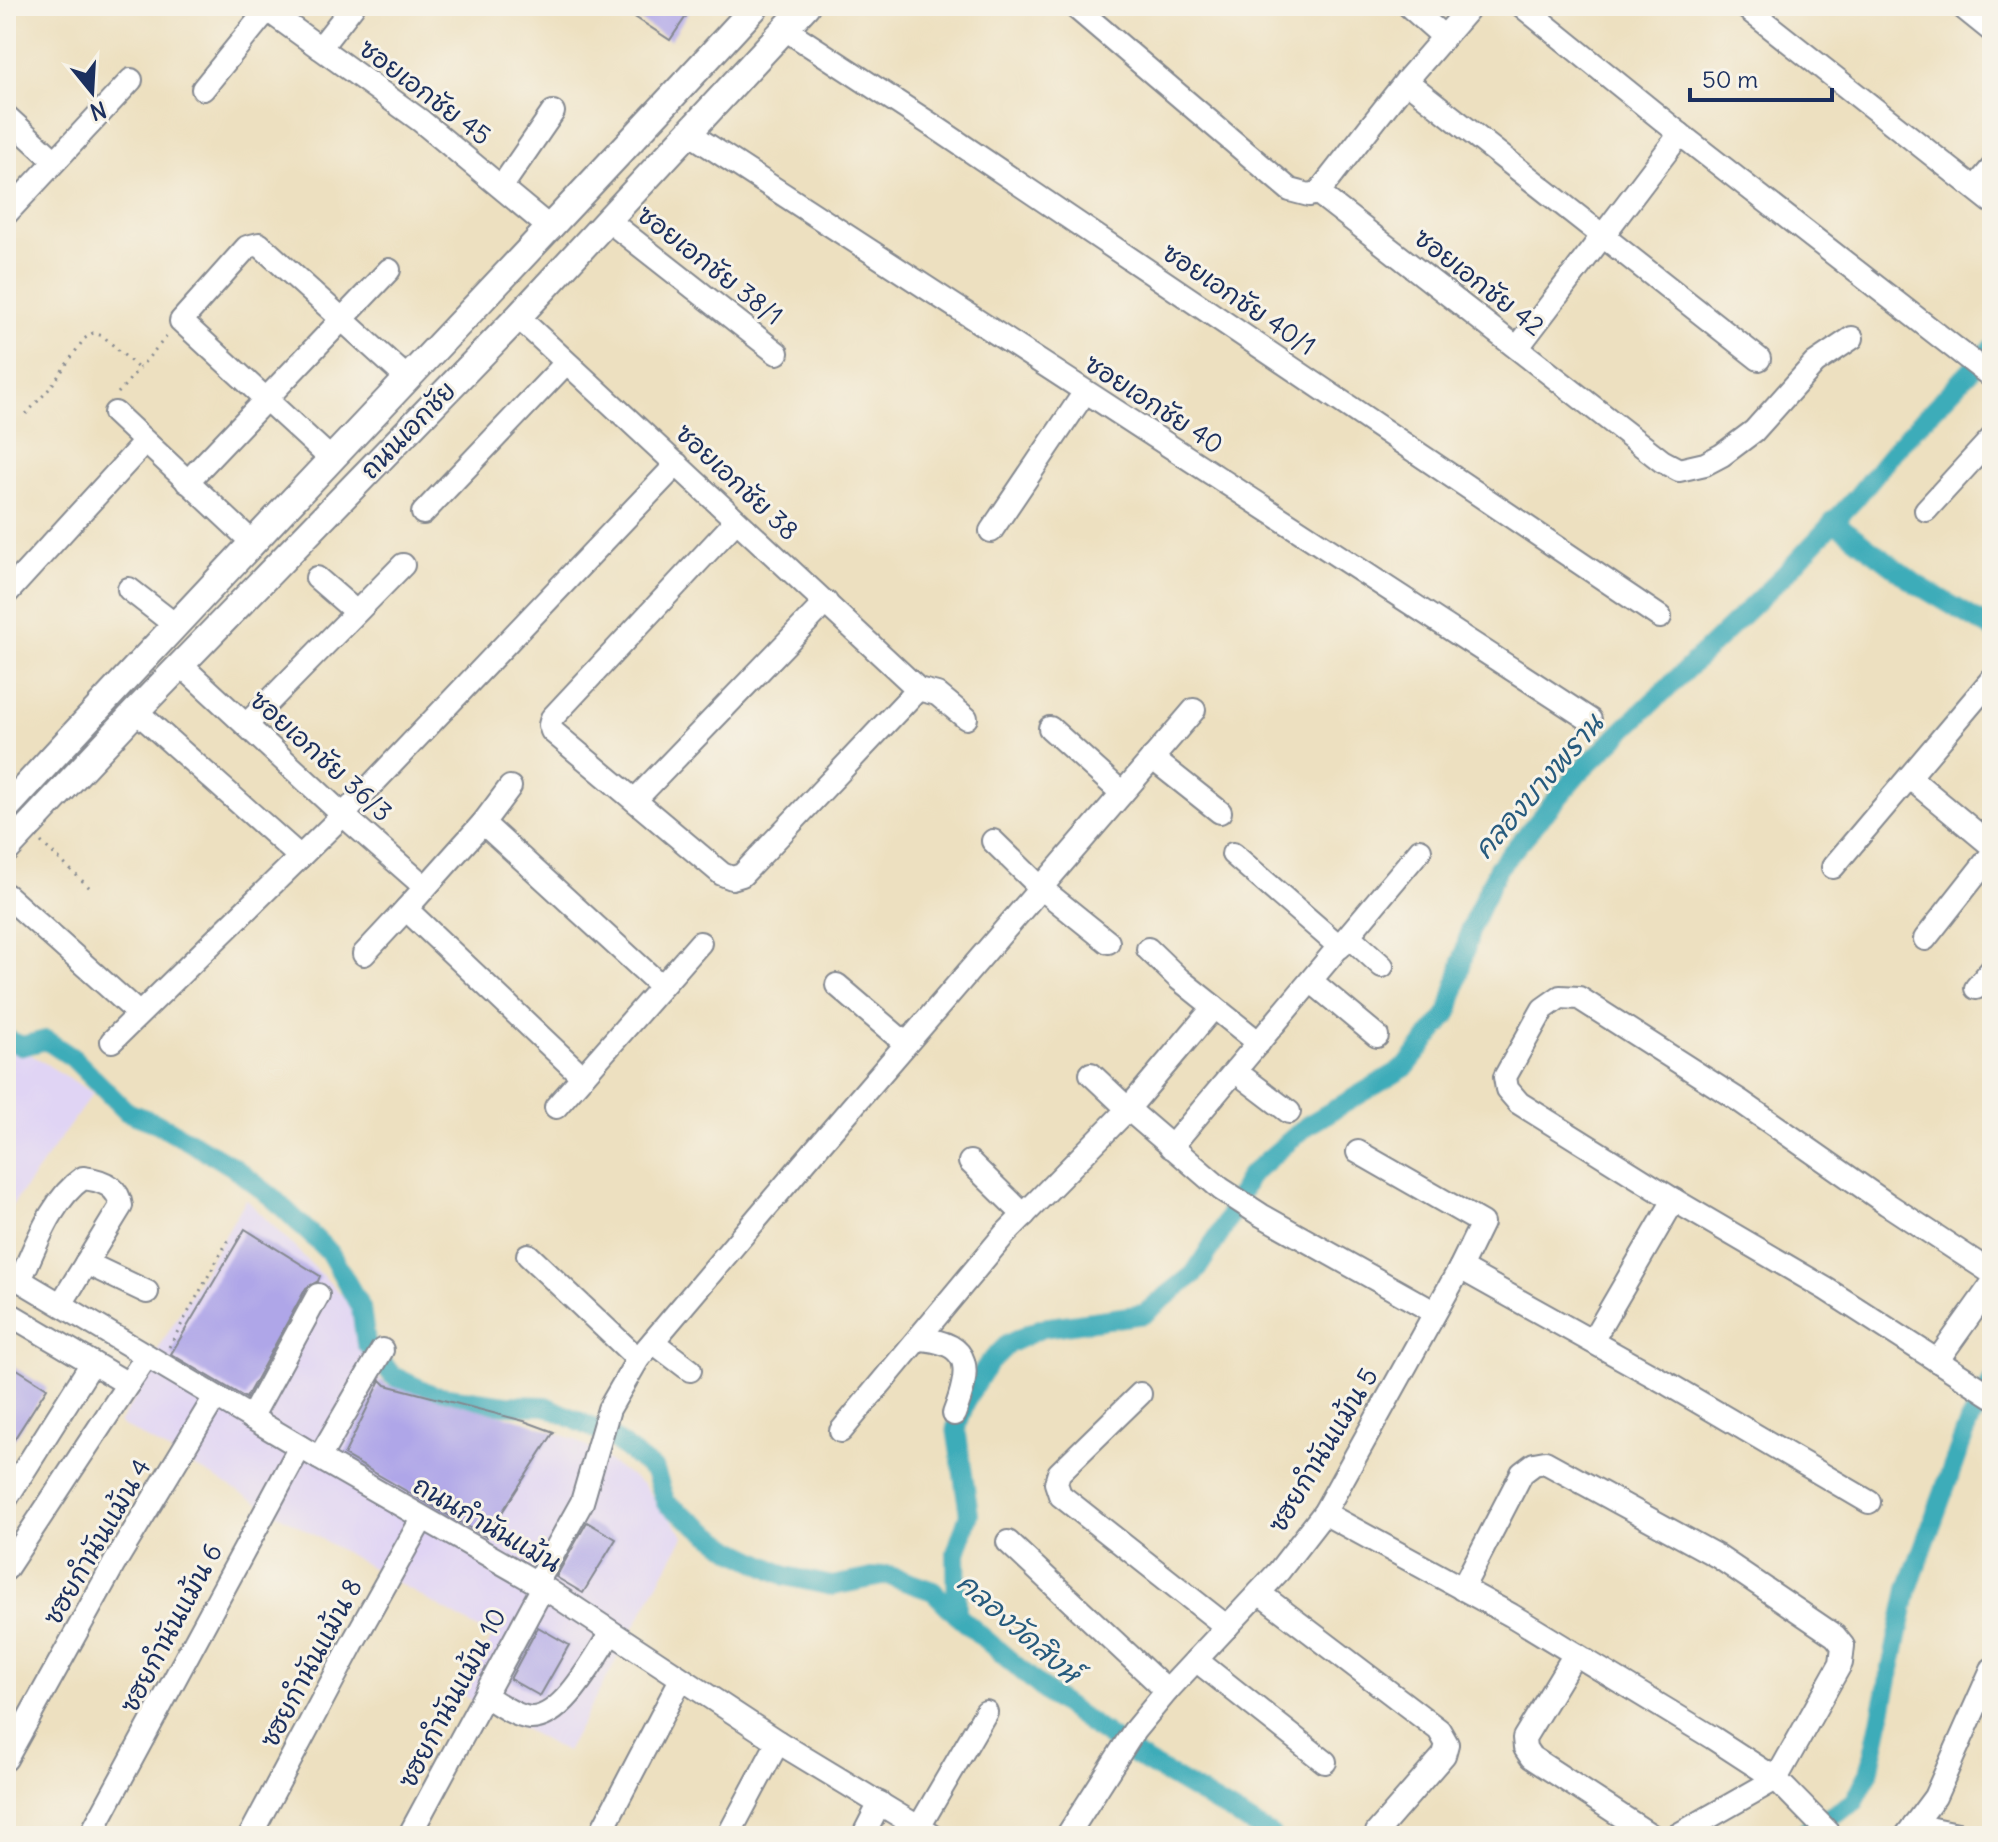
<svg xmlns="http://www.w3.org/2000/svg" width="1998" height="1842" viewBox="0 0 1998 1842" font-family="Delius,'Playpen Sans Thai',sans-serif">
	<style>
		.built { fill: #e0d4f4 }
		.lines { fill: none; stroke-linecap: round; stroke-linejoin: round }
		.canal { stroke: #3cacb9; stroke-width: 20 }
		.building { fill: #afa6e8 }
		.minor-casing { stroke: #84888f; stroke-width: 26 }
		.major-casing { stroke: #84888f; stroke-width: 30 }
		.path { stroke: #84888f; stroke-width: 3; stroke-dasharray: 2 6; stroke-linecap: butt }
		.minor { stroke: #fff; stroke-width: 22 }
		.major { stroke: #fff; stroke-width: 26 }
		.labels { text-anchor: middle; stroke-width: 6; stroke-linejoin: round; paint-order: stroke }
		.street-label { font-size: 26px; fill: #1b2f5e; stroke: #f7f3e8 }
		.water-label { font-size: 28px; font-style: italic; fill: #275b7e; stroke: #f7f3e8 }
	</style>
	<rect width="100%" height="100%" fill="#f7f3e8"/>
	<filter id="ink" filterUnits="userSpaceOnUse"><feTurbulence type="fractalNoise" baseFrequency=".0125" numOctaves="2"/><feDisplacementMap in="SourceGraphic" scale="16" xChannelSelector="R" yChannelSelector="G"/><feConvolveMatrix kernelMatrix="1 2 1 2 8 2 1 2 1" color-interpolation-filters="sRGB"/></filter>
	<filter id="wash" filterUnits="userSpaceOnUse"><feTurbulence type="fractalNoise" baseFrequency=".006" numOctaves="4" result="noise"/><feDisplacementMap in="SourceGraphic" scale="32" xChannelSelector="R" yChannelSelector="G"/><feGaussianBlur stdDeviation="1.8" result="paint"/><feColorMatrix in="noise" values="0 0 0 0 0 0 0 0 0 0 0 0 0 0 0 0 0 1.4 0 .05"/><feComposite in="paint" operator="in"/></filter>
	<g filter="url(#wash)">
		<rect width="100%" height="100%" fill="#ede0c0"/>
		<g class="built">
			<polygon points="6,1045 25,1051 93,1093 6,1214"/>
			<polygon points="246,1199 372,1325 362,1362 386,1385 524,1421 576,1440 643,1484 684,1536 566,1752 464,1696 492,1637 119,1423 148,1378 158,1350"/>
		</g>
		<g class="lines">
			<g class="canal">
				<polyline points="1833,521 1916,584 1992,629"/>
				<polyline points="6,1039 22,1046 46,1040 73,1058 127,1112 159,1124 232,1166 273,1198 330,1253 361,1308 366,1343 393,1376 433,1395 507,1405 546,1406 608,1435 655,1471 666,1503 733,1550 786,1576 832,1586 887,1575 933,1591 957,1615 1050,1695 1138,1757 1272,1836"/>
				<polyline points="957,1615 956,1553 969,1514 956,1428 967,1398 988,1364 1008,1344 1042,1328 1144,1314 1194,1274 1221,1232 1249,1176 1308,1125 1406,1067 1449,1012 1471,927 1498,868 1579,773 1783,576 1855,499 1897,447 1992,348"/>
				<polyline points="1798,1836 1854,1802 1869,1773 1908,1589 1969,1422 1992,1382"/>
			</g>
		</g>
		<g id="blocks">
			<g class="building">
				<polygon points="618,6 693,6 670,40"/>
				<polygon points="245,1229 320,1276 318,1281 306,1288 246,1398 171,1354"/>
				<polygon points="6,1362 47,1388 6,1452"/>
				<polygon points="381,1380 386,1385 524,1421 554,1432 486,1537 344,1455"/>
				<polygon points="587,1522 616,1539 583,1593 556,1577"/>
				<polygon points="538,1627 569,1645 540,1696 510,1679"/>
			</g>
		</g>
	</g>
	<g filter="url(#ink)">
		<use href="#blocks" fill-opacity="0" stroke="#84888f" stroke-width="2"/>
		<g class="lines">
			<defs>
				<g id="minor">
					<polyline points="262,6 421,121 551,229"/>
					<polyline points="1074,6 1290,190 1309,195 1318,193 1662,461 1679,470 1705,464 1722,455 1754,431 1815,363 1852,338"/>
					<polyline points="1409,6 1444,37"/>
					<polyline points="1522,6 1680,134 1992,377"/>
					<polyline points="1744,6 1992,202"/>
					<polyline points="1961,6 1992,31"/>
					<polyline points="785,29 938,129 1660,617"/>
					<polyline points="320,48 353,6"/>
					<polyline points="1406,81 1759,359"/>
					<polyline points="203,89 267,10"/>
					<polyline points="6,116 55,161"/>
					<polyline points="689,133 1590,720"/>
					<polyline points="502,186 553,112"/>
					<polyline points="1975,188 1992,168"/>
					<polyline points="1318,193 1406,81 1471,6"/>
					<polyline points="6,214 131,80"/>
					<polyline points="609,221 777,353"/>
					<polyline points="518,317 918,689 937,694 966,718"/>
					<polyline points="1518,347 1680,134"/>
					<polyline points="115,413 251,541"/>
					<polyline points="331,459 181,321 247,247 259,244 408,379"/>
					<polyline points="187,482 389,270"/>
					<polyline points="1926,510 1992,438"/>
					<polyline points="423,513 566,363"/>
					<polyline points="736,521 552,718 550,725 552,731 722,874 732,878 742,875 918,689"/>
					<polyline points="991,531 1085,392"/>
					<polyline points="317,578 355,611"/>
					<polyline points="129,589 174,624"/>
					<polyline points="6,594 145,442"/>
					<polyline points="181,665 343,815 425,887"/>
					<polyline points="136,711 300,857"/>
					<polyline points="246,725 403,565"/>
					<polyline points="1050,728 1122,793"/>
					<polyline points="1152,758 1220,812"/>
					<polyline points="1910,778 1992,846"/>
					<polyline points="635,800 826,602"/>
					<polyline points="483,823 510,787"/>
					<polyline points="993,841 1041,888 1108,942"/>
					<polyline points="1233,854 1340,947"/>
					<polyline points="1833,867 1992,679"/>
					<polyline points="6,895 138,1013"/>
					<polyline points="1349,936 1382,966"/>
					<polyline points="1925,939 1992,854"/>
					<polyline points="1148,949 1179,979 1259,1043"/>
					<polyline points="364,954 406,909"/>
					<polyline points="1311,981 1377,1036"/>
					<polyline points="837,985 906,1044"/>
					<polyline points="1976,988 1992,969"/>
					<polyline points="1214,1007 1128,1109 1221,1189 1261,1215 1434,1312"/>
					<polyline points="112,1041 343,815 677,464"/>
					<polyline points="1235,1071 1289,1112"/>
					<polyline points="582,1076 406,909 483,823 661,986"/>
					<polyline points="556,1107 700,943"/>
					<polyline points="1171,1147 1420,850"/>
					<polyline points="970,1162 1024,1215"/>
					<polyline points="528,1255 638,1359"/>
					<polyline points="86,1263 147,1292"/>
					<polyline points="1460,1268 1668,1384 1869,1502"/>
					<polyline points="6,1272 319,1458 537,1583 778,1742 933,1836"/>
					<polyline points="1992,1275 1989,1271 1887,1204 1740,1101 1579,998 1560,997 1543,1009 1505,1077 1507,1089 1519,1103 1674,1200 1826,1289 1992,1396"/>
					<path d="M20,1280C36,1246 51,1200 83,1178C102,1180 118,1186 121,1206L61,1304"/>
					<polyline points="6,1312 128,1384 147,1356"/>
					<path d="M918,1339C975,1342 970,1372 954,1414"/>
					<polyline points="1592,1341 1674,1200"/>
					<polyline points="653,1342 690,1370"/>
					<polyline points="1937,1361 1992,1284"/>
					<polyline points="1140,1394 1059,1473 1056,1483 1060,1495 1227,1627"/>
					<polyline points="251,1418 318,1295"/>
					<polyline points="841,1431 1004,1235 1128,1109 1091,1074"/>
					<polyline points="319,1458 382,1350"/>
					<polyline points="6,1499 92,1363"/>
					<polyline points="1324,1513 1511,1615 1713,1738 1776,1779 1832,1836"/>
					<polyline points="1008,1542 1167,1691"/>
					<polyline points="6,1569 128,1384"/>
					<polyline points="537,1583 582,1502 609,1409 638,1359 803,1164 1194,710"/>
					<polyline points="1462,1589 1522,1473 1534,1464 1545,1462 1717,1556 1835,1636 1843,1646 1841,1663 1776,1779 1676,1836"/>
					<polyline points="1259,1593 1439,1730 1447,1744 1444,1755 1377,1832"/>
					<polyline points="1575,1654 1524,1738 1525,1748 1531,1757 1652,1836"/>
					<polyline points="1196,1660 1325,1762"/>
					<path d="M486,1696C498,1704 516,1717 531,1718C564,1718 595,1657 611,1633"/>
					<polyline points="6,1759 114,1564 215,1397"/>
					<polyline points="1914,1825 1967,1836"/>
					<polyline points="919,1827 986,1712"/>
					<polyline points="90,1836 300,1447"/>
					<polyline points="250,1836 352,1644 422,1519"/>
					<polyline points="409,1836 543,1587"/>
					<polyline points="599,1836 681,1679"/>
					<polyline points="728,1836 778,1742"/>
					<polyline points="863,1836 880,1803"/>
					<polyline points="1067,1836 1134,1731 1167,1691 1279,1571 1324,1513 1460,1268 1482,1223 1358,1152"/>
					<polyline points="1906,1836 1935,1797 1992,1669"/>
				</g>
				<g id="major">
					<path d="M6,808C253,538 508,276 756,6"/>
					<polyline points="6,850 136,711 518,317 806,6"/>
				</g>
			</defs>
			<use href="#minor" class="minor-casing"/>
			<use href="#major" class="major-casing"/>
			<g class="path">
				<polyline points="118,393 168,335"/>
				<polyline points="26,414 50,388 84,339 93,333 103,336 139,369"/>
				<polyline points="41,842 91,889"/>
				<polyline points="169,1347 231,1235"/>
				<polyline points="6,1602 14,1589"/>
			</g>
			<use href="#minor" class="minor"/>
			<use href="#major" class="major"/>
		</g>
	</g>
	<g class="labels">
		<g class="street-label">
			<text transform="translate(425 92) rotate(37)" y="9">ซอยเอกชัย 45</text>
			<text transform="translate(710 265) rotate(38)" y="9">ซอยเอกชัย 38/1</text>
			<text transform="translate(1479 282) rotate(38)" y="9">ซอยเอกชัย 42</text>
			<text transform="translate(1239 299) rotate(34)" y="9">ซอยเอกชัย 40/1</text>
			<text transform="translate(1154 404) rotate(33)" y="9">ซอยเอกชัย 40</text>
			<text transform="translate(408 430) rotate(-46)" y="9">ถนนเอกชัย</text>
			<text transform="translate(737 482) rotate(43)" y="9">ซอยเอกชัย 38</text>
			<text transform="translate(321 756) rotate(42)" y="9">ซอยเอกชัย 36/3</text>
			<text transform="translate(1323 1450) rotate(-59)" y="9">ซฮยกำนันแม้น 5</text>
			<text transform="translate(487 1524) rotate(30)" y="9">ถนนกำนันแม้น</text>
			<text transform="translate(97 1542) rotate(-60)" y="9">ซฮยกำนันแม้น 4</text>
			<text transform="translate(171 1628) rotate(-62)" y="9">ซฮยกำนันแม้น 6</text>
			<text transform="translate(311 1663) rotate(-62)" y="9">ซฮยกำนันแม้น 8</text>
			<text transform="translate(452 1698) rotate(-62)" y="9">ซฮยกำนันแม้น 10</text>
		</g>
		<g class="water-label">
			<text transform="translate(1538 786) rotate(-49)" y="10">คลองบางพราน</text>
			<text transform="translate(1019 1628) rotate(41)" y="10">คลองวัดสิงห์</text>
		</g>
	</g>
	<rect width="1998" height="1842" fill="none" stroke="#f7f3e8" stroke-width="32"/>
	<g transform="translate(92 92) rotate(162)" stroke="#f7f3e8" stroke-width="6" paint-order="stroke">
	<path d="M0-6L14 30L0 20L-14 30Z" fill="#1b2f5e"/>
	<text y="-12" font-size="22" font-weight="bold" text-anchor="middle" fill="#1b2f5e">N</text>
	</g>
	<path d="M1690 88v12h142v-12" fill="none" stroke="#1b2f5e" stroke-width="4"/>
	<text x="1702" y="88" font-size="24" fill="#1b2f5e" stroke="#f7f3e8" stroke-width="6" paint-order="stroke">50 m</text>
</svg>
